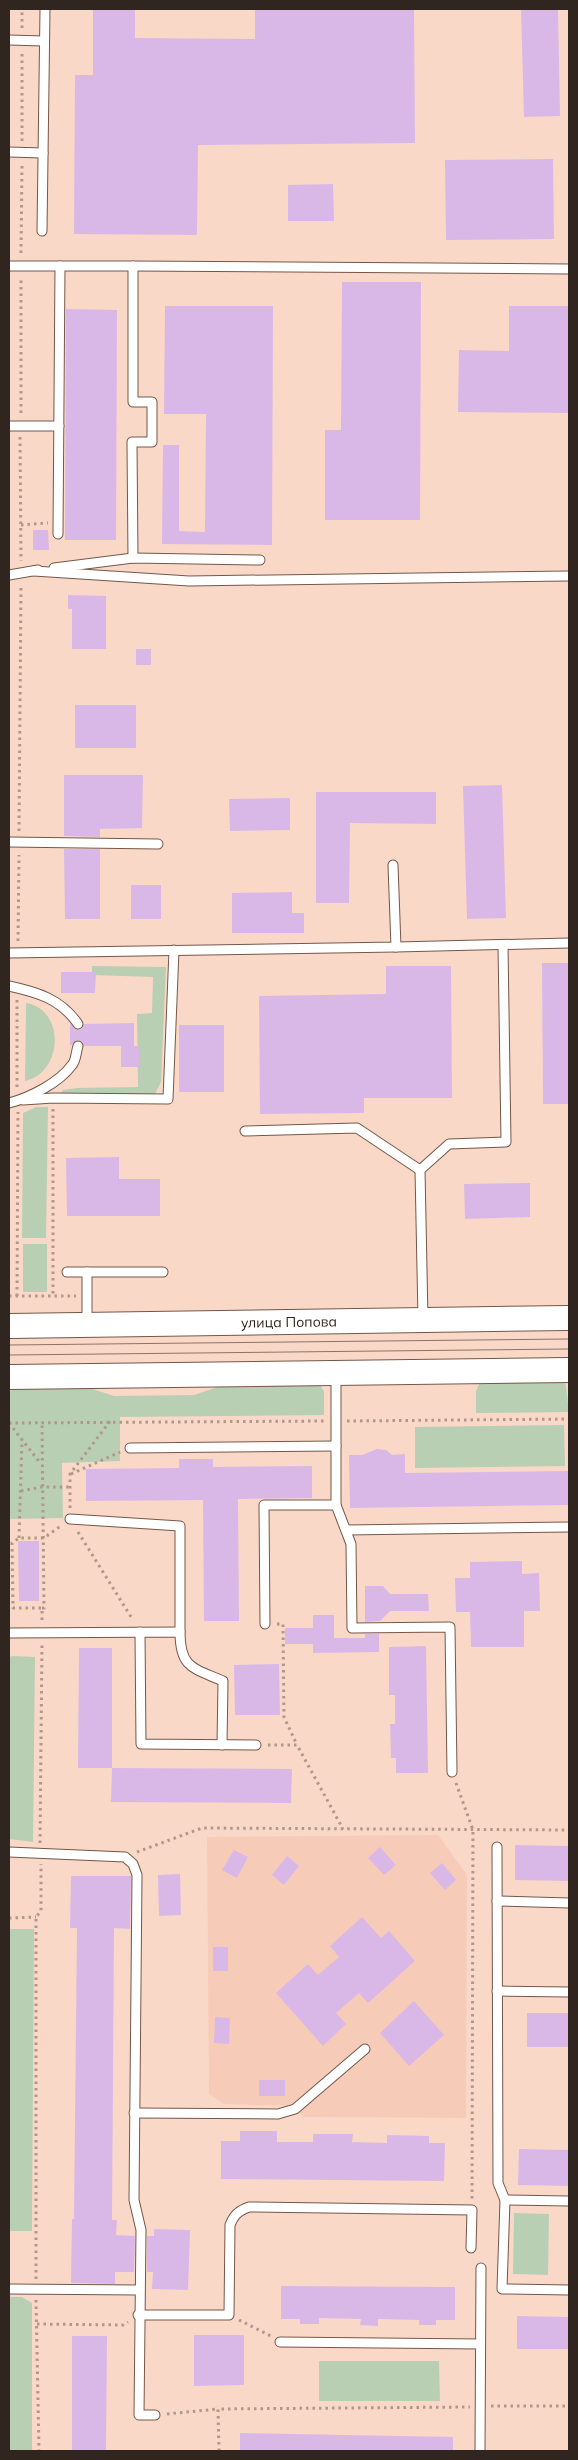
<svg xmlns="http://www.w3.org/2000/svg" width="578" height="2460" viewBox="0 0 578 2460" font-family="Mulish,sans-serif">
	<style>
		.built { fill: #f6ccb8 }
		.green { fill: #b9cfb3 }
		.building { fill: #d9b8e8 }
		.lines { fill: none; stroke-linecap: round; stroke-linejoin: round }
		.lane-casing { stroke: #745749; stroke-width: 11 }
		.secondary-casing { stroke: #745749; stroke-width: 26 }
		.path { stroke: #b1978a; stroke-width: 3; stroke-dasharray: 2.5 4; stroke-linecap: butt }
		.lane { stroke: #fff; stroke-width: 9 }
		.secondary { stroke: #fff; stroke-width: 24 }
		.tram { stroke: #8a7469; stroke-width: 1 }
		.labels { text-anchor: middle; stroke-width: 4; stroke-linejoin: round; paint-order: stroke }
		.street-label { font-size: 14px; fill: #31251f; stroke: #fad8c7 }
	</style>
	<rect width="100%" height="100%" fill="#fad8c7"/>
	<polygon class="built" points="438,1835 467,1875 466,2118 304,2117 291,2106 224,2104 209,2094 207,1837"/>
	<g class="green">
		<polygon points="92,966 166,967 161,1082 155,1094 60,1095 63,1090 77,1088 138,1087 137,1014 152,1013 153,977 92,975"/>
		<path d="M26,1003C65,1009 64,1072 25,1081Z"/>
		<polygon points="36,1107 48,1107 46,1238 22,1238 23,1113"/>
		<rect x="23" y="1244" width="24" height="48"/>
		<polygon points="565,1378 569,1412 476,1413 476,1391 480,1382"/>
		<polygon points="232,1382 320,1384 324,1392 324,1415 120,1417 120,1461 62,1463 63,1518 9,1519 9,1392 19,1385 78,1384 114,1396 194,1395"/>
		<polygon points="564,1425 565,1466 415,1468 415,1427"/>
		<polygon points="13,1656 35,1657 33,1842 9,1839 9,1657"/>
		<polygon points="9,1929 34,1929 32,2231 9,2231"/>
		<polygon points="514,2213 549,2214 548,2275 513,2274"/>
		<polygon points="9,2297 22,2297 32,2303 32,2450 9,2450"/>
		<polygon points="319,2361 439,2361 440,2401 319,2401"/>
	</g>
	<g class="building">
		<polygon points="93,9 135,9 135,38 255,39 255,9 414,9 415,143 198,145 197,235 74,234 75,75 93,75"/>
		<polygon points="521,9 558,9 560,116 524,117"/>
		<polygon points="553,159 554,239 446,240 445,160"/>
		<polygon points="333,184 334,221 288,221 288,185"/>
		<polygon points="342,282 421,282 420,520 325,520 325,430 341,430"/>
		<polygon points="165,306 273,306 272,545 162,544 163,445 179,445 179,531 205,532 206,414 164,414"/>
		<polygon points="509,306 569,306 569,413 458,412 459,350 509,351"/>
		<polygon points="66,309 117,310 116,540 65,540"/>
		<polygon points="33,530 48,530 49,550 33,550"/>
		<polygon points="68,595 106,596 106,649 72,649 72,609 68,609"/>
		<rect x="136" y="649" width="15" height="16"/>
		<rect x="75" y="705" width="61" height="43"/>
		<polygon points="64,775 143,775 142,828 100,829 100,837 64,836"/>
		<polygon points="502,785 506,918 467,919 463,786"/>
		<polygon points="316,792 436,792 436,824 350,823 349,903 316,903"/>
		<polygon points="290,798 290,830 230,831 229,799"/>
		<polygon points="64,849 100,849 100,919 65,919"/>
		<rect x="131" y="885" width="30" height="34"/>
		<polygon points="292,892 292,913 304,913 304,933 232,933 232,893"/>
		<polygon points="542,963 569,963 569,1104 543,1104"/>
		<polygon points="386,966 451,966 452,1098 364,1098 364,1113 260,1114 259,996 386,994"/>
		<polygon points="61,972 96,972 95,993 61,993"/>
		<polygon points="134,1023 134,1046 139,1046 139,1067 121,1067 121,1046 84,1046 82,1041 77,1040 70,1046 70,1024 78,1030 82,1029 84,1024"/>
		<rect x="179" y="1025" width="45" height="67"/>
		<polygon points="119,1157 119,1179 160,1179 160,1216 67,1216 66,1158"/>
		<polygon points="530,1183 530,1217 465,1219 464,1184"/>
		<polygon points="377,1449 386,1450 392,1455 405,1454 405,1473 569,1471 569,1505 350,1508 349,1455 362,1455"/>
		<polygon points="179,1459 213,1459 213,1467 312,1466 312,1498 238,1499 239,1621 204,1621 203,1500 86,1501 86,1469 179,1468"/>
		<polygon points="18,1541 39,1541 39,1601 19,1601"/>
		<polygon points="522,1561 522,1574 539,1573 540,1611 524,1611 524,1647 471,1647 470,1612 456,1612 455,1578 470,1578 470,1562"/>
		<polygon points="365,1586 383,1586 390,1594 428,1594 429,1611 390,1611 380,1621 365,1622"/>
		<polygon points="313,1615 334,1615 334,1638 365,1638 365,1634 379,1634 379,1652 313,1653 313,1644 285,1644 285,1628 313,1628"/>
		<polygon points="426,1646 428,1773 396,1773 396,1758 391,1758 390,1724 395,1724 395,1695 389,1695 389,1647"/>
		<polygon points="79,1648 112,1648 112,1768 78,1768"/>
		<polygon points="279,1664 280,1715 235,1715 234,1665"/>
		<polygon points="112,1768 292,1769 291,1803 111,1802"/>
		<polygon points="515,1845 569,1846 569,1881 515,1880"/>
		<polygon points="380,1847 396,1865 384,1875 368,1858"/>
		<polygon points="234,1850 248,1857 237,1878 222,1870"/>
		<polygon points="287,1856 299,1866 284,1885 272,1875"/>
		<polygon points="442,1863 456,1880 445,1890 430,1873"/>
		<polygon points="180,1874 181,1915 159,1916 158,1875"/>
		<polygon points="71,1876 131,1876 130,1929 114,1928 112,2220 117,2220 116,2235 135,2236 134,2272 115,2272 115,2284 71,2283 72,2219 74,2219 77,1928 70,1928"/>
		<polygon points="362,1917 381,1938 389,1931 415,1961 368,2003 359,1993 336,2013 346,2024 323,2046 276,1993 308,1964 318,1975 339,1957 330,1946"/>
		<rect x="213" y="1947" width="15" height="24"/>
		<polygon points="414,2001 444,2035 409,2066 380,2033"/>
		<rect x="527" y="2013" width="42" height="34"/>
		<polygon points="215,2017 230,2018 229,2044 214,2043"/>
		<rect x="259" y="2080" width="26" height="16"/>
		<polygon points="240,2131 277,2131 277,2142 313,2142 313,2134 353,2134 352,2142 387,2143 387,2135 429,2136 429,2143 445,2143 444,2181 221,2179 221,2141 240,2141"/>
		<polygon points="519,2149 569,2150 569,2186 518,2185"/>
		<polygon points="154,2229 190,2230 188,2290 152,2289 153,2272 147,2272 147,2236 154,2236"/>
		<polygon points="281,2286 455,2287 455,2320 436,2320 436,2325 419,2325 419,2320 378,2319 378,2326 360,2325 361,2319 319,2318 319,2324 300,2324 300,2319 281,2319"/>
		<polygon points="517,2316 569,2317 569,2349 517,2349"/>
		<polygon points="194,2335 244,2335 244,2385 194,2386"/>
		<polygon points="72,2336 107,2336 106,2451 72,2451"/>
		<polygon points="240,2433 453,2437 453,2451 240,2451"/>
	</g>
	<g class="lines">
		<defs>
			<g id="lane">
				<polyline points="9,40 44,41"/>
				<polyline points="9,152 43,153"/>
				<polyline points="42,231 45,9"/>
				<polyline points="9,266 133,266 133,402 152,402 152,442 132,442 133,558"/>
				<polyline points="133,266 569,269"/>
				<polyline points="9,426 59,426"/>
				<polyline points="58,534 60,266"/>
				<polyline points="54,568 133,558 260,560"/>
				<polyline points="34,571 189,581 569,576"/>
				<polyline points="9,575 38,570"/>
				<polyline points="9,842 158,844"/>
				<polyline points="396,947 569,943"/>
				<polyline points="9,953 396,947 393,865"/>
				<path d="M9,986C37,992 61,999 78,1024"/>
				<polyline points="23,1100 53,1098 168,1099 174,950"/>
				<path d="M9,1103C29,1098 59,1083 72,1065C76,1061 76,1052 78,1046"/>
				<polyline points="245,1131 357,1128 420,1170"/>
				<polyline points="67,1272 163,1272"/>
				<polyline points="423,1319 420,1170 449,1144 506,1142 503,945"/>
				<polyline points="87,1324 87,1272"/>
				<polyline points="336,1374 336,1505 351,1544 352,1628 450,1627 452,1772"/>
				<polyline points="130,1448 336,1446"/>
				<polyline points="70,1519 180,1526 180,1632"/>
				<polyline points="346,1530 569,1527"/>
				<polyline points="265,1624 264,1505 336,1505"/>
				<polyline points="140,1632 141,1744 256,1745"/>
				<path d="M9,1633L180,1632C180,1668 193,1668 223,1681L222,1745"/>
				<polyline points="497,1847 498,2183 505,2200 502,2289 569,2290"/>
				<polyline points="9,1852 125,1857 133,1864 137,1875 134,2200 141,2230 139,2415 155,2415"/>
				<polyline points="497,1901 569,1903"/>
				<polyline points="497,1991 569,1992"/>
				<polyline points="134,2113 278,2114 295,2109 365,2049"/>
				<polyline points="505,2200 569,2201"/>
				<polyline points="9,2289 139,2290"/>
				<path d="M138,2315H229L230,2225C234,2215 238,2211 249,2207L472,2210L471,2248"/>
				<polyline points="280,2342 480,2344"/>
				<polyline points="480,2451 481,2268"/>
			</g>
			<g id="secondary">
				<path id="s1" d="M9,1326L569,1318"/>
				<polyline points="9,1377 569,1370"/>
			</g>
		</defs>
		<use href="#lane" class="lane-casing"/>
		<use href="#secondary" class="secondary-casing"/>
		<g class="path">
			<polyline points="22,28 22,9"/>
			<polyline points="22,141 22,52"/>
			<polyline points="21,253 22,165"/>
			<polyline points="21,413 21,277"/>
			<polyline points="20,437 21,561"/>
			<polyline points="21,525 48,523"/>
			<polyline points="19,831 21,585"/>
			<polyline points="18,941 19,855"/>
			<polyline points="17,1000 17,1088"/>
			<polyline points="53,1109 53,1296"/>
			<polyline points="9,1296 76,1296"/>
			<polyline points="17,1296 18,1112"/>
			<polyline points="347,1421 569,1419"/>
			<polyline points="9,1423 324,1421"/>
			<polyline points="9,1423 41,1464"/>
			<polyline points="71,1474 120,1452"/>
			<polyline points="21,1491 42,1487 70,1487"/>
			<polyline points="70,1508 70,1474 111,1420"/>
			<polyline points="78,1532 133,1620"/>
			<polyline points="19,1538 22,1440"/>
			<polyline points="42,1608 44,1608 42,1422"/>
			<polyline points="42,1620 42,1608 13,1608 12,1543 19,1538 44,1538 62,1525"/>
			<polyline points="277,1624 283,1624 284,1717 297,1745"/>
			<polyline points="268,1745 297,1745 343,1829"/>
			<polyline points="456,1783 473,1830 472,2199"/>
			<polyline points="40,1843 42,1644"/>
			<polyline points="137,1852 202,1828 569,1830"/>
			<polyline points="9,1918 36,1917"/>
			<polyline points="36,2279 36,1917 41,1911 41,1864"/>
			<polyline points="36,2300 39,2451"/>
			<polyline points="239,2320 271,2336"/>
			<polyline points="37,2324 123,2325 128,2322"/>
			<polyline points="491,2406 569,2406"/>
			<polyline points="167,2414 218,2409"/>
			<polyline points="219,2451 218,2409 470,2407"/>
		</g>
		<use href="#lane" class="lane"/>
		<use href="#secondary" class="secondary"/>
		<g class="tram">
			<polyline points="9,1345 569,1339"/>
			<polyline points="9,1355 569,1349"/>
		</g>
	</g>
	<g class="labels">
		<g class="street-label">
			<text dy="5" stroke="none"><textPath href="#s1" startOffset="280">улица Попова</textPath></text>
		</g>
	</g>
	<rect width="578" height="2460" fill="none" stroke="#31251f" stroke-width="20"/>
</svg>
